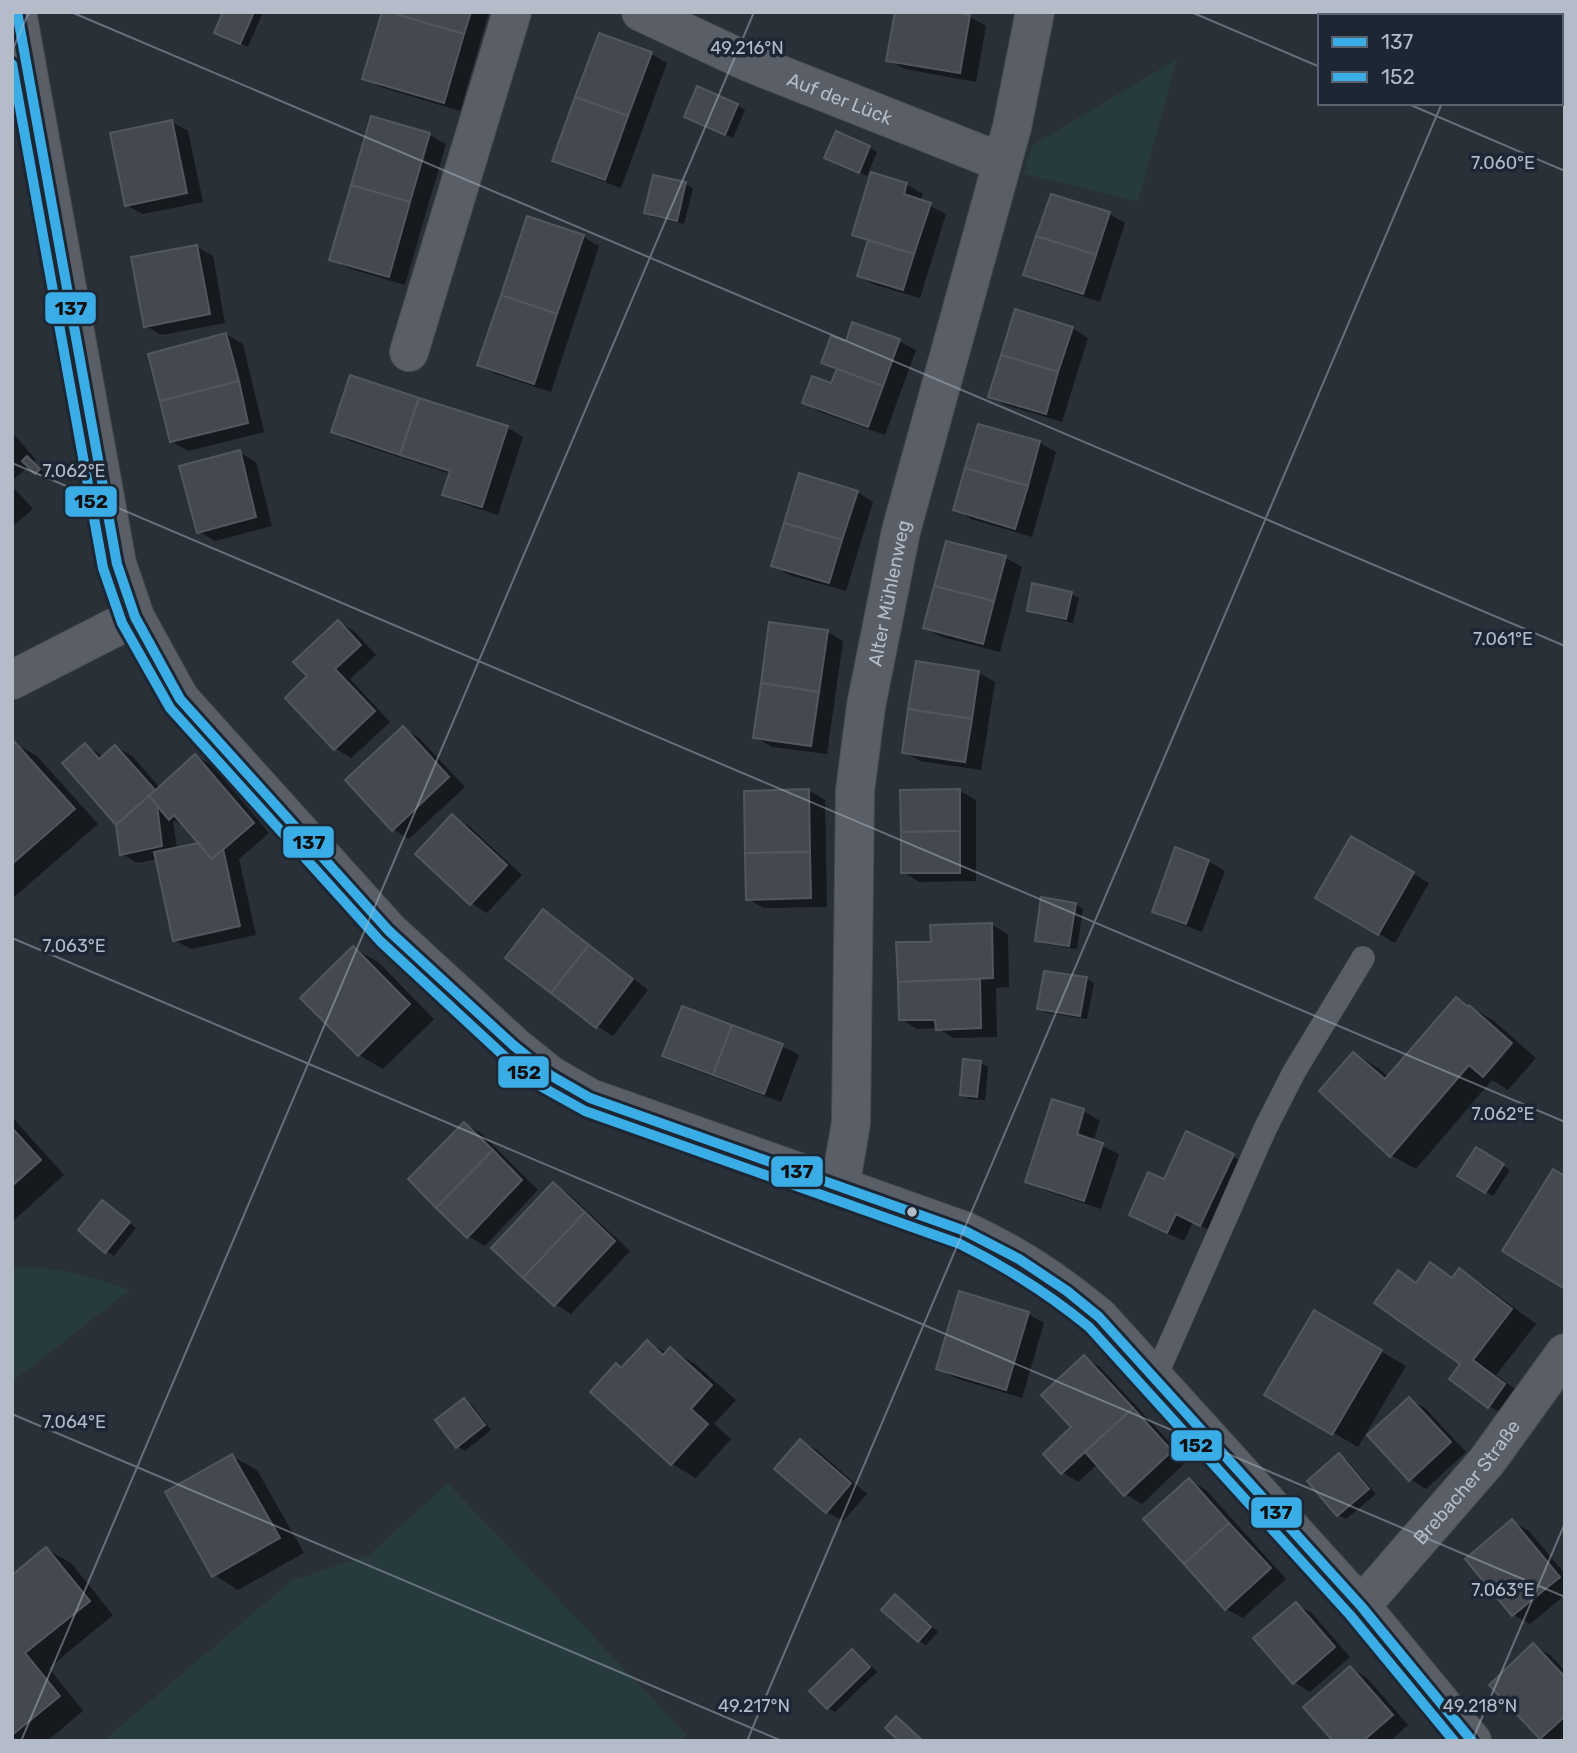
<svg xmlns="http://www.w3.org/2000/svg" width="1577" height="1753" viewBox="0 0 1577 1753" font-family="Rubik,sans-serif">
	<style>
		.green { fill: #273a3e }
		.shadow { fill: #0007; fill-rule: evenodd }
		.building { fill: #444950; stroke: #52575f; stroke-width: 2 }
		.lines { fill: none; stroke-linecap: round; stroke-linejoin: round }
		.service-casing { stroke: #484c53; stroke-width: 24 }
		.minor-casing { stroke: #484c53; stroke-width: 40 }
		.tertiary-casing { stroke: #484c53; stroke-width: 40 }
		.service { stroke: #5a5e66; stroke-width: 23 }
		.minor { stroke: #5a5e66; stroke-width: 38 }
		.tertiary { stroke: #5a5e66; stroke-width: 38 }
		.bus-1-casing { stroke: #1d2633; stroke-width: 16 }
		.bus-2-casing { stroke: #1d2633; stroke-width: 16 }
		.bus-1 { stroke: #3aace6; stroke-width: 10 }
		.bus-2 { stroke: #3aace6; stroke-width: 10 }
		.ticks { fill: none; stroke: #b4bcc9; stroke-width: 2; stroke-opacity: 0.45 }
		.bus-dot { fill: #b4bcc9; stroke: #1d2633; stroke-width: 2.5 }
		.labels { text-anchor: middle; stroke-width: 7; stroke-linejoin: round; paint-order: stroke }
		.street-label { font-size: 19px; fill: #b4bcc9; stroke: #1d2633 }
		.ticks-label { font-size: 18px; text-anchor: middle; fill: #b4bcc9; stroke: #1d2633; stroke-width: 7; stroke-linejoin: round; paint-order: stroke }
		.line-badge { stroke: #1d2633; stroke-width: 2.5 }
		.pale-badge-label { font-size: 19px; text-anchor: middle; font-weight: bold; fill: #111 }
	</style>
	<rect width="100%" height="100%" fill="#2a3038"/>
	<g class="green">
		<polygon points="1177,59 1138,201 1023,174 1033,145"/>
		<path d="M12,1267C53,1266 92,1276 130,1290L12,1382Z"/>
		<polygon points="448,1483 687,1735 681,1741 103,1741 291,1581 370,1554"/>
	</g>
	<g class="shadow">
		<polygon points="225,12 263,12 248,47 224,36"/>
		<polygon points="402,12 489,12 460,111 381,87 365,78"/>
		<polygon points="970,17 986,26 976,82 905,69 888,60"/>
		<polygon points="651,54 667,63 621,188 570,169 554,160"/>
		<polygon points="737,105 745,110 733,138 693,121"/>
		<polygon points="372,118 430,135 446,144 405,285 348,268 331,259"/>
		<polygon points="172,122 188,131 203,202 143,214 126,205"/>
		<polygon points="869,147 877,152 867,176 834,162"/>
		<polygon points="685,184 693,188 684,224 653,217 646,212"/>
		<polygon points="906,184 923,194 920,201 946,214 920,298 875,285 859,276 869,242 854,234"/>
		<polygon points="1109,214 1125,223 1100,302 1042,283 1025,274"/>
		<polygon points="583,237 599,246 551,392 496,374 480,365"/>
		<polygon points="197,247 213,256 225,323 162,335 146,326"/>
		<polygon points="853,324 899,341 916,350 885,435 820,412 804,403 832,385 838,371 823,362 847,343"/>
		<polygon points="1072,328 1088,338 1062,422 1006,405 990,396"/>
		<polygon points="226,334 243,344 264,432 188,451 171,441"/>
		<polygon points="979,426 1040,443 1056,452 1032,537 971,519 955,509"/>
		<polygon points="507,427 523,437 498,515 461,503 444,494 451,474 350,441 334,432"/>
		<polygon points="12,432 36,460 34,462 46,475 44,477 29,466 12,481"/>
		<polygon points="239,452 256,462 272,526 215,541 198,531"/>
		<polygon points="12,486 33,509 12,527"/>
		<polygon points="857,492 873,502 846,591 789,575 773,565"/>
		<polygon points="947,543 1006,558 1022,567 1000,652 942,637 925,628"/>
		<polygon points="1071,594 1079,598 1073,623 1036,614 1029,610"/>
		<polygon points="338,622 354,631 376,655 350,679 390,722 351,758 335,748 309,676"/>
		<polygon points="827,632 843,641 827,754 772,747 755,737"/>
		<polygon points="979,673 995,682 981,770 920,761 904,752"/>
		<polygon points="403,728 419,738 465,787 409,839 393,829"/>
		<polygon points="12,742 37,756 98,824 12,899"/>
		<path d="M85,745L104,757L116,747L132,756L160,788L195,756L212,765L269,833L239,859L256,935L191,949L174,940L157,859L138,863L122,854L118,824L64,764ZM173,820L188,828L201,844L177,849Z"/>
		<polygon points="808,790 825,800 827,907 764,908 747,899"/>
		<polygon points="960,791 976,800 976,881 919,882 903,872"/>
		<polygon points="453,816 469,826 522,875 487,913 471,903"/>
		<polygon points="1352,838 1429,883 1395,943 1317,898"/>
		<polygon points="1208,861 1225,871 1202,932 1171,920 1154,911"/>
		<polygon points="1076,904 1083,909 1077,949 1045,944 1037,940"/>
		<polygon points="544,912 560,921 648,990 613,1036 597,1026"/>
		<polygon points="992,925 1008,934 1009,987 996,988 997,1037 954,1038 937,1028 917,1029 901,1019 898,944 932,943"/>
		<polygon points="353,948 378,962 434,1019 383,1069 359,1055"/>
		<polygon points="1086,979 1094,983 1087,1019 1047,1013 1039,1008"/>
		<polygon points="1457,999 1494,1021 1536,1058 1508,1090 1492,1080 1416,1169 1391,1155 1354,1054 1378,1068 1389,1077"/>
		<polygon points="683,1008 782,1046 799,1055 781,1102 681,1065 665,1056"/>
		<polygon points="965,1061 981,1063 988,1067 985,1100 969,1099 962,1094"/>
		<polygon points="1054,1101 1084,1112 1082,1112 1072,1142 1076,1143 1085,1112 1100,1121 1093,1142 1119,1154 1101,1209 1044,1190 1027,1181"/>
		<polygon points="12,1117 64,1175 12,1222"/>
		<polygon points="465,1124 481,1133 538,1190 485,1246 468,1236"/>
		<polygon points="1187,1134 1250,1165 1217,1234 1193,1222 1184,1241 1147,1224"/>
		<polygon points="1477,1149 1510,1170 1493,1196 1460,1176"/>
		<polygon points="553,1184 569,1194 630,1251 571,1314 555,1304"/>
		<polygon points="110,1207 136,1228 114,1256 106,1251"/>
		<polygon points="1431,1264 1454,1278 1459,1271 1484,1285 1536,1324 1496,1375 1528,1399 1513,1420 1489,1406 1399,1272 1417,1283"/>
		<polygon points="1315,1313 1406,1366 1358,1447 1267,1394"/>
		<polygon points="1028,1314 1044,1323 1022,1398 955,1378 938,1368"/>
		<polygon points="647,1342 667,1353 670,1349 695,1364 736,1400 714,1424 731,1439 696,1478 672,1464 616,1365 622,1369"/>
		<polygon points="1084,1357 1100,1367 1187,1461 1142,1504 1125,1494 1098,1464 1078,1482 1062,1472 1073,1427"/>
		<polygon points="1409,1399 1425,1408 1466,1452 1426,1489 1410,1479"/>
		<polygon points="464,1400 472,1405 491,1430 465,1451 457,1446"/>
		<polygon points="800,1441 817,1450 867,1494 843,1521 827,1512"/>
		<polygon points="232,1456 257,1470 304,1553 238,1590 214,1575"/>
		<polygon points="1339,1456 1347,1460 1376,1494 1346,1519 1338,1515"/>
		<polygon points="1189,1480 1206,1490 1286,1579 1243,1618 1226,1609 1146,1519"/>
		<polygon points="1512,1521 1529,1531 1565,1574 1565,1595 1530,1624 1514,1615"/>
		<polygon points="46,1549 71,1563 113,1615 49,1668 83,1711 47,1741 17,1741 12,1738 12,1577"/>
		<polygon points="896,1596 938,1632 926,1645 919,1641"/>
		<polygon points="1296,1604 1312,1613 1350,1657 1310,1692 1294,1682"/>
		<polygon points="1534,1646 1550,1655 1565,1671 1565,1741 1546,1741 1541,1738"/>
		<polygon points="853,1651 860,1655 877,1672 835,1712 828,1708"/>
		<polygon points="1351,1668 1367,1678 1408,1725 1390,1741 1336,1741"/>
	</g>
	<g class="building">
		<polygon points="223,12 254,12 240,44 214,33"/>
		<polygon points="382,12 392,12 464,34 444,103 362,79"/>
		<polygon points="400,12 471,12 464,34 399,15"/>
		<polygon points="895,12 954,12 970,15 960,73 886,61"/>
		<polygon points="599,33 652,52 628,116 575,97"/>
		<polygon points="697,86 738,104 725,135 684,117"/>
		<polygon points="575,97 628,116 605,180 552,161"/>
		<polygon points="371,116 430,133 410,202 351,185"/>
		<polygon points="172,120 187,193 125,206 110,133"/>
		<polygon points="836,131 870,146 859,173 824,158"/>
		<polygon points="871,172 907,183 904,194 931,203 914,254 852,235"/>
		<polygon points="653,175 686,182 677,221 644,213"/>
		<polygon points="351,185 410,202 389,277 329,260"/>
		<polygon points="1051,194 1110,212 1096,255 1036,236"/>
		<polygon points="527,216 584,235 557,314 501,295"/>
		<polygon points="1036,236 1096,255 1083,294 1023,275"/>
		<polygon points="868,240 914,254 903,290 857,276"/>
		<polygon points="197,245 210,314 144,327 131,257"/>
		<polygon points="501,295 557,314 534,384 477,365"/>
		<polygon points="1015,309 1073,327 1058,372 1001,355"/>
		<polygon points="852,322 900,339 883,386 821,363 831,336 846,341"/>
		<polygon points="226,333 239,381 160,401 148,354"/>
		<polygon points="1001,355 1058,372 1046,414 988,397"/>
		<polygon points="837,369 883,386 868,427 802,403 812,376 831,383"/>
		<polygon points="350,375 419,398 400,455 331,432"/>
		<polygon points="239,381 248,423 170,442 160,401"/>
		<polygon points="419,398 508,426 482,507 442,495 450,471 400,455"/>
		<polygon points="978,424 1040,441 1028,486 965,468"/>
		<polygon points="240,450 256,517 197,533 179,466"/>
		<polygon points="27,456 40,469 35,474 22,461"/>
		<polygon points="965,468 1028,486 1015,529 953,510"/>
		<polygon points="799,473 858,491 842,540 784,523"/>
		<polygon points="784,523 842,540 829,583 771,566"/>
		<polygon points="946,541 1006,556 994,601 934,586"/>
		<polygon points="1032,583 1072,592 1066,619 1027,611"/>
		<polygon points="934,586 994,601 983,644 923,628"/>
		<polygon points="338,620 361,645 335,669 375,711 334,750 285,698 307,676 293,662"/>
		<polygon points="769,622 828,630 819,692 761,683"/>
		<polygon points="916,661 979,671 972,719 908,709"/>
		<polygon points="761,683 819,692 811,746 753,738"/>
		<polygon points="908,709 972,719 965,762 902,753"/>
		<polygon points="403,726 449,777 392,831 345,780"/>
		<polygon points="12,739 75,809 12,864"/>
		<polygon points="85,743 99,759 115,745 155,790 116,825 62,763"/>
		<polygon points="195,754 254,823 212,859 174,815 169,820 149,796"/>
		<polygon points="809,789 810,852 745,853 744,791"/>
		<polygon points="960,789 960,831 901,832 900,790"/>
		<polygon points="149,796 157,805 162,846 120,855 116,825"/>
		<polygon points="452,814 507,865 470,905 415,854"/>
		<polygon points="960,831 960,873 901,873 901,832"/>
		<polygon points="1351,836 1414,872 1378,935 1315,898"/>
		<polygon points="198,843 212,859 223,849 240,926 173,941 154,852"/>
		<polygon points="1175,847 1209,860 1186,924 1152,912"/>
		<polygon points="810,852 811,898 746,900 745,853"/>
		<polygon points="1041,897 1076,903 1069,946 1035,941"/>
		<polygon points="543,909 589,945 551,993 505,958"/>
		<polygon points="992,923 993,978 898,982 896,942 931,942 930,925"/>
		<polygon points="589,945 633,979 596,1028 551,993"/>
		<polygon points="353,946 410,1004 358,1056 300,998"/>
		<polygon points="1044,971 1087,977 1080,1016 1037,1009"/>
		<polygon points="980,979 981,1028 936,1030 935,1020 899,1020 898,982"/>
		<polygon points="1456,997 1468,1007 1469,1005 1512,1043 1483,1077 1469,1065 1390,1157 1319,1091 1353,1052 1385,1079"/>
		<polygon points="682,1006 732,1025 713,1075 662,1056"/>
		<polygon points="732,1025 783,1044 764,1094 713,1075"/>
		<polygon points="963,1059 981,1061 977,1097 960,1095"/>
		<polygon points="1052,1099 1084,1109 1077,1134 1103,1143 1084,1201 1025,1182"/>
		<polygon points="464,1122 493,1150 436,1208 408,1179"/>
		<polygon points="12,1128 41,1160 12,1186"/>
		<polygon points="1186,1131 1234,1154 1200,1226 1176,1214 1167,1233 1129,1215 1148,1172 1164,1179"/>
		<polygon points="1476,1147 1504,1164 1485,1193 1457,1176"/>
		<polygon points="493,1150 522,1180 467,1238 436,1208"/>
		<polygon points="1553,1169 1565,1176 1565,1289 1502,1251"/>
		<polygon points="553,1182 585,1212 523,1278 491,1248"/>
		<polygon points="102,1200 130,1222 105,1253 78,1230"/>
		<polygon points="585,1212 615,1241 554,1306 523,1278"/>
		<polygon points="1430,1262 1452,1278 1459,1268 1512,1309 1473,1360 1505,1384 1488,1408 1449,1379 1460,1364 1374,1303 1398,1270 1416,1283"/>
		<polygon points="959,1291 1029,1312 1006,1390 936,1369"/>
		<polygon points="1314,1310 1382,1350 1332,1435 1264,1395"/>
		<polygon points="647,1340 663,1355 670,1347 712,1385 691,1409 708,1424 671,1465 590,1392 616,1363 621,1368"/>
		<polygon points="1084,1355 1133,1408 1061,1474 1043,1454 1071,1427 1041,1395"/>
		<polygon points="1409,1397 1451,1442 1409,1481 1367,1435"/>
		<polygon points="464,1398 485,1425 456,1448 435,1420"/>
		<polygon points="1133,1408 1172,1451 1124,1496 1085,1452"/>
		<polygon points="800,1439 851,1483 826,1513 774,1469"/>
		<polygon points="1339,1453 1369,1489 1337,1516 1307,1481"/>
		<polygon points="232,1454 280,1538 212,1577 165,1492"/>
		<polygon points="1189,1478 1229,1523 1184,1564 1143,1519"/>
		<polygon points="1512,1519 1560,1577 1512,1616 1465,1559"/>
		<polygon points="1229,1523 1271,1568 1225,1610 1184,1564"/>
		<polygon points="46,1547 90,1601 25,1653 60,1696 12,1735 12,1575"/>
		<polygon points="895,1594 931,1627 918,1642 881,1610"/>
		<polygon points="1296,1602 1335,1647 1293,1684 1253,1638"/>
		<polygon points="1533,1643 1565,1677 1565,1716 1540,1739 1489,1685"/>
		<polygon points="852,1649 870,1667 827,1709 809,1691"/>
		<polygon points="1350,1666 1393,1715 1363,1741 1333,1741 1303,1707"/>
		<polygon points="896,1716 923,1741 899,1741 885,1728"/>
	</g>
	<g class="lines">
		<defs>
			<polyline id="service" points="1155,1378 1265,1129 1294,1072 1363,958"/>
			<g id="minor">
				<path id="s1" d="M641,12L748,62L1001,162"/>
				<polyline points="409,352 512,12"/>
				<polyline points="12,680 135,617"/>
				<path id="s2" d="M840,1187L851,1123L855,791L866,706L901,531L1012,127L1035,12"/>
				<path id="s3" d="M1361,1606L1487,1461L1565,1353"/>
			</g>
			<path id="tertiary" d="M17,12L117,564L135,617L180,699L389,931L513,1045L550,1075L590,1098L965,1231C1018,1256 1054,1280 1099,1317L1361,1606L1472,1741"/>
		</defs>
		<use href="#service" class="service-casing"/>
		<use href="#minor" class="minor-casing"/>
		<use href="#tertiary" class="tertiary-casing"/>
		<use href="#service" class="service"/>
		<use href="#minor" class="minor"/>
		<use href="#tertiary" class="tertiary"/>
		<defs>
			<polyline id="bus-1" points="17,12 117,564 135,617 180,699 389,931 513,1045 550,1075 590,1098 965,1231 1019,1259 1067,1291 1099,1317 1361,1606 1472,1741"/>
			<path id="bus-2" d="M12,64L103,568L122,623L170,708L380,941L504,1056L542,1087L585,1111L960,1244C1006,1267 1049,1294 1089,1327L1350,1615L1454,1741"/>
		</defs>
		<use href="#bus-1" class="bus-1-casing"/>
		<use href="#bus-2" class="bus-2-casing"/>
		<use href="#bus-1" class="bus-1"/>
		<use href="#bus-2" class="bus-2"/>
	</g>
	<path class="ticks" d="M71,12L1565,646M1191,12L1320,67M1479,16L1480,12M12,51L29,12M1406,103L1565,171M12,463L1565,1122M12,938L1565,1597M12,1414L782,1741M21,1741L754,12M747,1741L1442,103M1472,1741L1565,1523"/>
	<circle class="bus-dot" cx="912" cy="1212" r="6"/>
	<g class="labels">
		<g class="street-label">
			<text dy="7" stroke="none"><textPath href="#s1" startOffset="217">Auf der Lück</textPath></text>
			<text dy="7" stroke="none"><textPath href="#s2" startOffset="598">Alter Mühlenweg</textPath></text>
			<text dy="7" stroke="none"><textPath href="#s3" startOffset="163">Brebacher Straße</textPath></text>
		</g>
	</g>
	<g class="ticks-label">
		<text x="747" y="54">49.216°N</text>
		<text x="1503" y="169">7.060°E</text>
		<text x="74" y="477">7.062°E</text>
		<text x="1503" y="645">7.061°E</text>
		<text x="74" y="952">7.063°E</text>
		<text x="1503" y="1120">7.062°E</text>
		<text x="74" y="1428">7.064°E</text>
		<text x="1503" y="1596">7.063°E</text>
		<text x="754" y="1712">49.217°N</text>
		<text x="1480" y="1712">49.218°N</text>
	</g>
	<g class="line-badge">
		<rect x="44" y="291" width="53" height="34" rx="7" fill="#3aace6"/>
		<rect x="64" y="485" width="54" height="33" rx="7" fill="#3aace6"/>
		<rect x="282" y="825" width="53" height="34" rx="7" fill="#3aace6"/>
		<rect x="497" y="1055" width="53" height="34" rx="7" fill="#3aace6"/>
		<rect x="770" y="1155" width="54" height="33" rx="7" fill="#3aace6"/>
		<rect x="1170" y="1429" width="53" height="33" rx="7" fill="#3aace6"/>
		<rect x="1250" y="1496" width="53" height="33" rx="7" fill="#3aace6"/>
	</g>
	<g class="pale-badge-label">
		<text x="71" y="315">137</text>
		<text x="91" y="508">152</text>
		<text x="309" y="849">137</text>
		<text x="524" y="1079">152</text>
		<text x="797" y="1178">137</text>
		<text x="1196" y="1452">152</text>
		<text x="1276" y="1519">137</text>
	</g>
	<rect width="1577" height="1753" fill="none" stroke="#b4bcc9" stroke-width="28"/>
	<rect x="1318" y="14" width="245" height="91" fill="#1d2633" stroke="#59626f" stroke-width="2"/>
	<rect x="1332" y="37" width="35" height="10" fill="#3aace6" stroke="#59626f" stroke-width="2"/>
	<text x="1381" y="49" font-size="21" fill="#b4bcc9">137</text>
	<rect x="1332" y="72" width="35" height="10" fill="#3aace6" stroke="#59626f" stroke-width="2"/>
	<text x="1381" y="84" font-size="21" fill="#b4bcc9">152</text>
</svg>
